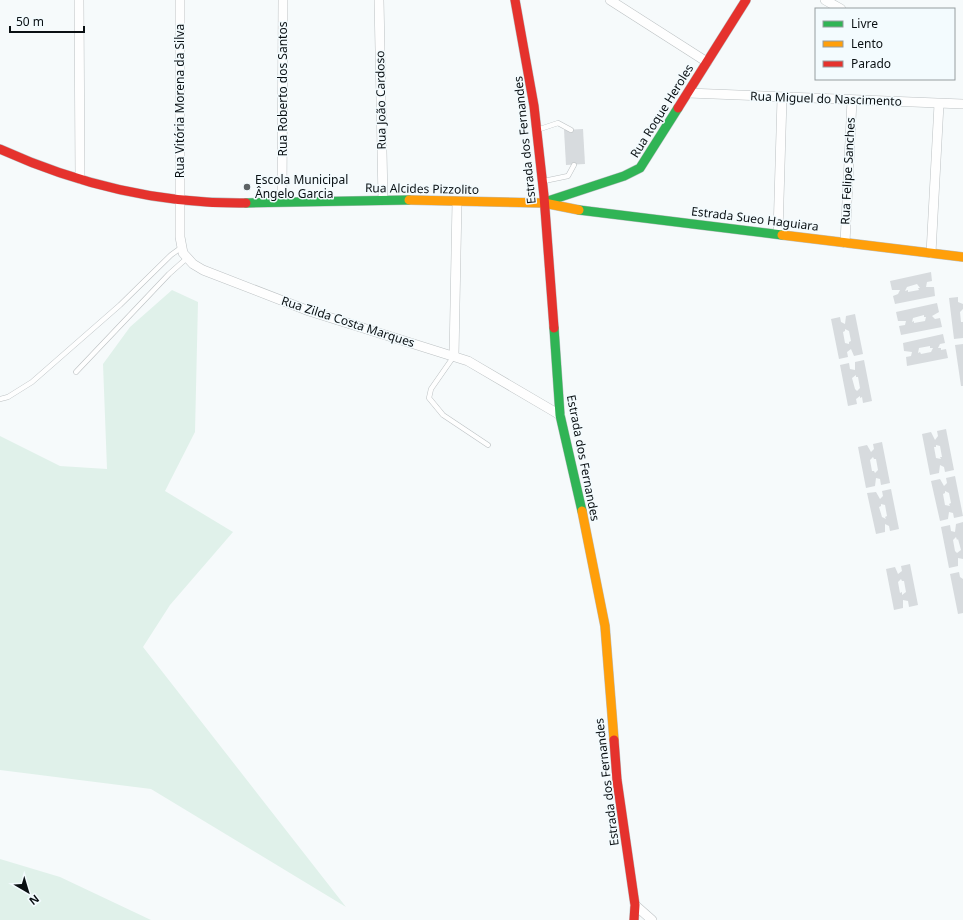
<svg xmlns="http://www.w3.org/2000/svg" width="963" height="920" viewBox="0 0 963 920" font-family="'Noto Sans',sans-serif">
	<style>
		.green { fill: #e0f1ea }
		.building { fill: #d7dbde; fill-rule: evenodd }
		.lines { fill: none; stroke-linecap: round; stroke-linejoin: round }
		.lane-casing { stroke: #bcc1c3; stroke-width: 5.5 }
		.street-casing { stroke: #bcc1c3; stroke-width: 10 }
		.fast-casing { stroke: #bcc1c3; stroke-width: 10 }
		.slow-casing { stroke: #bcc1c3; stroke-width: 10 }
		.jam-casing { stroke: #bcc1c3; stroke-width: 10 }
		.lane { stroke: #fefefe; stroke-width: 4.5 }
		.street { stroke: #fefefe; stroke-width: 9 }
		.fast { stroke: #30b455; stroke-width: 9 }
		.slow { stroke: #ff9f0a; stroke-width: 9 }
		.jam { stroke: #e5322d; stroke-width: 9 }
		.poi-dot { fill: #5d6264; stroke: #f3fbfe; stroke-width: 1.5 }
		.labels { text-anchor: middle; stroke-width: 3; stroke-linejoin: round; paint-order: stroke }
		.street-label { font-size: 12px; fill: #0a1013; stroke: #f3fbfe }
		.poi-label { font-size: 12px; fill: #0a1013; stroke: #f3fbfe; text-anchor: start }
	</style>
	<rect width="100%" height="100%" fill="#f6fafb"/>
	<g class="green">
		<polygon points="172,290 198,302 195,432 165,491 233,532 170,605 143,647 346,907 151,789 0,770 0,436 60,466 107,469 103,364 130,327"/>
		<polygon points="0,859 60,877 151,920 0,920"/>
	</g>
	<g class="building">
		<polygon points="583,129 585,164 566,165 564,130"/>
		<path d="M931,272L932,281L927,282L926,287H934L935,296L895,304L893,296L898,294L900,290H892L890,281ZM917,284L920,288H918L919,290L908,292V290L905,291L907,287Z"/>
		<polygon points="958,297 958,302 963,304 963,309 960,312 961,322 963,322 963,338 954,339 949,298"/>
		<path d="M937,303L939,312L932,316L935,319L940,318L942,327L901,335L899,326L905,325L906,321H898L896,312ZM924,315V317H926L925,321L914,323V321L912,322L913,318Z"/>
		<path d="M855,314L863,354L854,356L851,349L847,352L848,357L839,359L831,319L840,317L841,322L845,324L846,316ZM845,329L849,331L851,341L849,342V344L845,343L843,332L845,331Z"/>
		<path d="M943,334L945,343L940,344L938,348H941V350L946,349L948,358L907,366L906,357L911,356L912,352L904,351L903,343ZM930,346V348H933L931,352L921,354L920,352L918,353L919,348Z"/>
		<polygon points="963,344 963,386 961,386 955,345"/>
		<path d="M864,360L872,401L863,403L862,397L860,398V396L856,399L857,404L848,406L840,365L849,363L850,369L855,370V362ZM856,375V377H858L860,388L857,391L855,389L852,378Z"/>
		<path d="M946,429L954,470L945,472L944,467L940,465L939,473L930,475L922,434L931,432L935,440L938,436L937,431ZM936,445L940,446L942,457H940L941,459L936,458L934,447H936Z"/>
		<path d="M882,442L890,483L881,485L880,479L876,478L875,486L866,488L858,447L867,445L871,452L874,449L873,444ZM873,457L874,459H876L878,470L875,473L874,471H872L870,460Z"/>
		<path d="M955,476L963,516L954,518L953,513L949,512L948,519L940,521L931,481L940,479L944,486L947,483L946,478ZM945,491L949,493L951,503L949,504L950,506L945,505L943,494L945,493Z"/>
		<path d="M891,489L899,529L890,531L889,526L885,524V532L876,534L867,493L876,492L880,499L883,496L882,491ZM881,504L885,505L887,516L885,517L886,519L882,517L879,507L881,506Z"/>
		<path d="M963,522V559L958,558V566L949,568L941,527L950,525L951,531L955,532L956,524ZM956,537L957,540L958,539L961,550L957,553L955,551L953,540Z"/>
		<path d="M910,564L918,605L909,607L908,601L903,600V608L894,610L886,569L895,567L898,574L902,571L901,566ZM901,579L902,581H904L906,592L902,595V592L900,593L898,582Z"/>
		<polygon points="959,572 960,577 963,579 963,613 958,614 950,574"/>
	</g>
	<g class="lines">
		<defs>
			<g id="lane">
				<polyline points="537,130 558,123 571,130"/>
				<polyline points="544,181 568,176 574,165"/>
				<polyline points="454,356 431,389 429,398 443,415 488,445"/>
				<polyline points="76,372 169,274 187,258"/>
				<polyline points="0,399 8,397 32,382 120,305 171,255 182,247"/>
			</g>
			<g id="street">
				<polyline points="79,0 80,179"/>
				<polyline points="180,0 180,237 183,253 193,264 203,270 309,311 468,361 560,415"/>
				<polyline points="379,0 383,200"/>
				<polyline points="610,0 707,62"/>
				<polyline points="825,0 841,9"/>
				<polyline points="688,93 963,104"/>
				<polyline points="282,201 283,0"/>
				<polyline points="778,233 782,98"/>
				<polyline points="845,243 852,100"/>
				<polyline points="931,253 939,104"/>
				<polyline points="454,356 457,202"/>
				<polyline points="635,905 652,920"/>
			</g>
			<g id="fast">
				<polyline points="545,202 624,176 640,168 678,108"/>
				<polyline points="246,203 409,200"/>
				<polyline points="579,210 782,235"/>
				<polyline points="554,328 560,415 582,511"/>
			</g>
			<g id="slow">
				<polyline points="409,200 544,203 579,210"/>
				<polyline points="782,235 963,257"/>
				<polyline points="582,511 605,626 614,740"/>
			</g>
			<g id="jam">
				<polyline points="515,0 534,106 544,196 554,328"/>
				<polyline points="678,108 746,0"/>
				<path d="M0,149C77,184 161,204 246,203"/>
				<polyline points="614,740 617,780 635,905 634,920"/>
			</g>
		</defs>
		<use href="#lane" class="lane-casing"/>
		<use href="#street" class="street-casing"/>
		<use href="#fast" class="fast-casing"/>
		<use href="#slow" class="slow-casing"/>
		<use href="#jam" class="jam-casing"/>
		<use href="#lane" class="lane"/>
		<use href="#street" class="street"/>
		<use href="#fast" class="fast"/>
		<use href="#slow" class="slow"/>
		<use href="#jam" class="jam"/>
	</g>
	<circle class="poi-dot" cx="247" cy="187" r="4"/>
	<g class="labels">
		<g class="street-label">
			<text transform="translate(283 89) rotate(-90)" y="4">Rua Roberto dos Santos</text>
			<text transform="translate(826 99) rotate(2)" y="4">Rua Miguel do Nascimento</text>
			<text transform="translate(381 100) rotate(-91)" y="4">Rua João Cardoso</text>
			<text transform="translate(180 101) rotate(-90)" y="4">Rua Vitória Morena da Silva</text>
			<text transform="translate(662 111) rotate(-58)" y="4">Rua Roque Heroles</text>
			<text transform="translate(525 140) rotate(-96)" y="4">Estrada dos Fernandes</text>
			<text transform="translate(848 171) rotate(-87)" y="4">Rua Felipe Sanches</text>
			<text transform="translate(422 189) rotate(1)" y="4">Rua Alcides Pizzolito</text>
			<text transform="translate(755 219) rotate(7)" y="4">Estrada Sueo Haguiara</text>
			<text transform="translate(348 322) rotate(18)" y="4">Rua Zilda Costa Marques</text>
			<text transform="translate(583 458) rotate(79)" y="4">Estrada dos Fernandes</text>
			<text transform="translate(607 782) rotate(-97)" y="4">Estrada dos Fernandes</text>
		</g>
		<g class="poi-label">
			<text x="255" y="184">Escola Municipal<tspan x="255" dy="14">Ângelo Garcia</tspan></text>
		</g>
	</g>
	<rect x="815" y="8" width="140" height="72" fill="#f3fbfe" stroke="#969da0"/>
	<rect x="823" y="21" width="20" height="6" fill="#30b455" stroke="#969da0"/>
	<text x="851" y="28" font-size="12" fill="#0a1013">Livre</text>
	<rect x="823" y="41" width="20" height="6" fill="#ff9f0a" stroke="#969da0"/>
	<text x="851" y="48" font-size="12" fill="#0a1013">Lento</text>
	<rect x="823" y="61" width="20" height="6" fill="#e5322d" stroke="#969da0"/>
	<text x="851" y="68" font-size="12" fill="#0a1013">Parado</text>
	<g transform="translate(28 892) rotate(142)" stroke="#f3fbfe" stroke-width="3" paint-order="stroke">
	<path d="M0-3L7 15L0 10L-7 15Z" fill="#0a1013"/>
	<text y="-6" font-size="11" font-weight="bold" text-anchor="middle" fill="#0a1013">N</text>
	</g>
	<path d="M10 26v6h74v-6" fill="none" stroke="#0a1013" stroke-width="2"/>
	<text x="16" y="26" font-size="12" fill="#0a1013" stroke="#f3fbfe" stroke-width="3" paint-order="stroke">50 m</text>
</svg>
